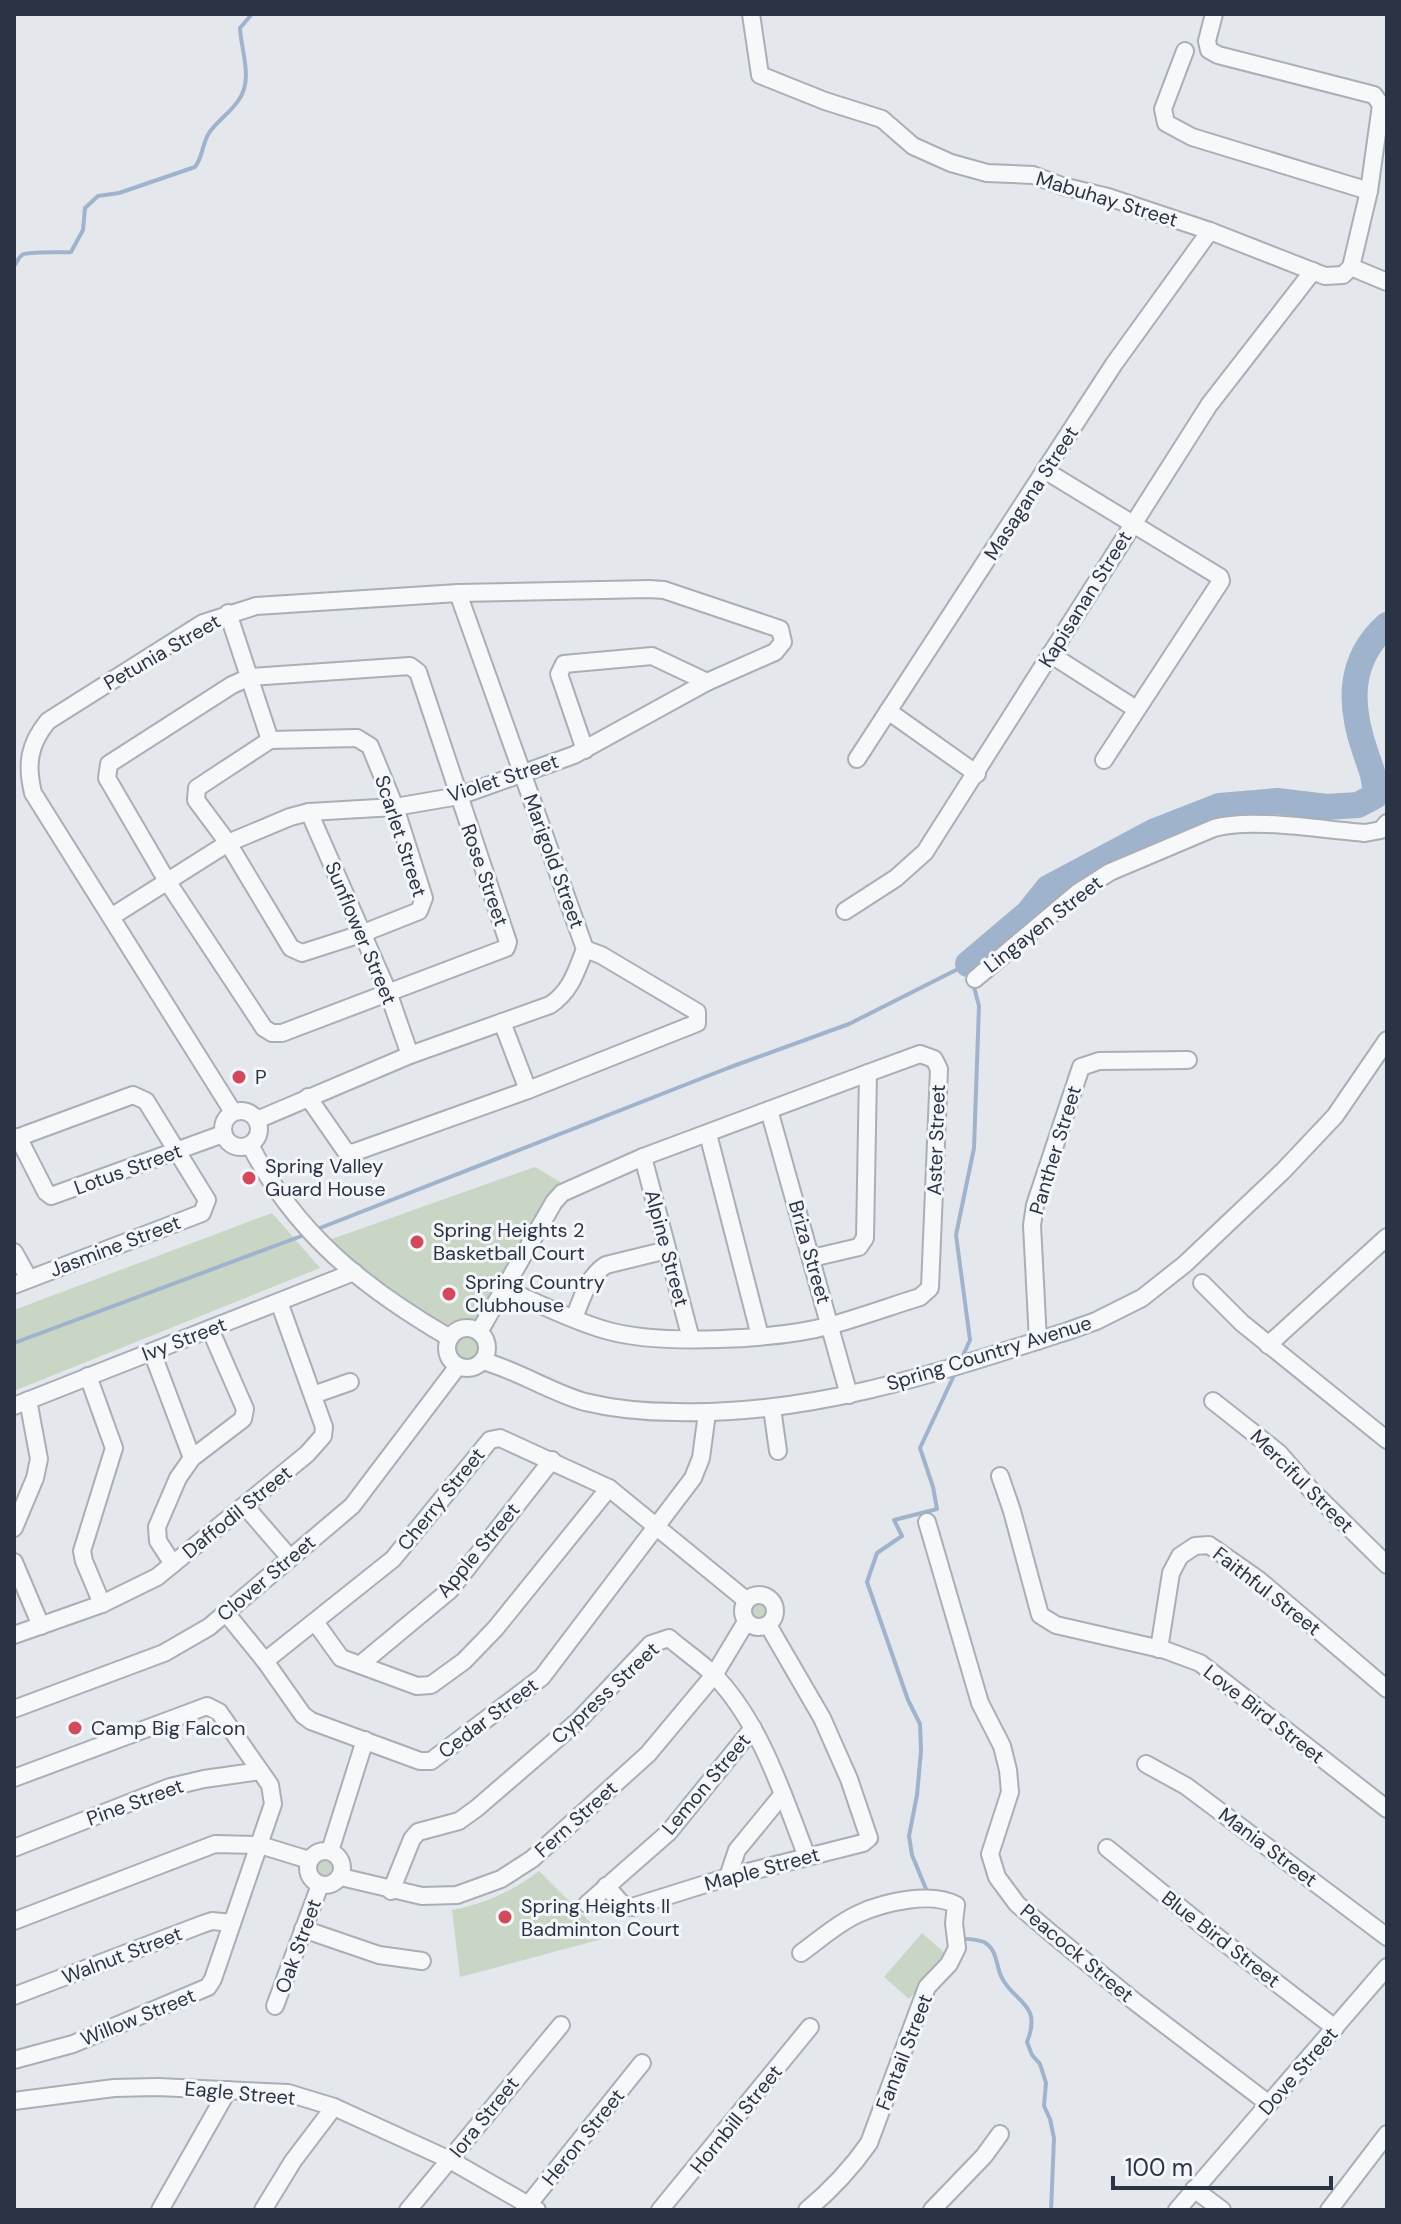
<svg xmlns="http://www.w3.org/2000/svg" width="1401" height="2224" viewBox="0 0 1401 2224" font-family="'DM Sans',sans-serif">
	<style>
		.green { fill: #c9d6c5 }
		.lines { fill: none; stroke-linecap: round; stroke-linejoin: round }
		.stream { stroke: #9fb4cc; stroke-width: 4 }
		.river { stroke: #9fb4cc; stroke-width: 26 }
		.minor-casing { stroke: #a9aeb7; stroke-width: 20 }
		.minor { stroke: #f7f8fa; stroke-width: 16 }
		.poi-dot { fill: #d1495b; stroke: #f4f6f9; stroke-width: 3 }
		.labels { text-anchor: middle; stroke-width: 6; stroke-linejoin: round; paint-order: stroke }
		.street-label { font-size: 20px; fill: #2b3445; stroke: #f4f6f9 }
		.poi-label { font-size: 20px; fill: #2b3445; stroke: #f4f6f9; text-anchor: start }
	</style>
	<rect width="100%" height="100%" fill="#e4e7ec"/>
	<g class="green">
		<path d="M535,1167L560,1182L474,1323C462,1319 455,1319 445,1326L390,1291L329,1240Z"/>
		<polygon points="272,1213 320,1268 14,1391 14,1310"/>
		<circle cx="467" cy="1348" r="18"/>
		<circle cx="759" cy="1611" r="14"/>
		<circle cx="325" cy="1868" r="14"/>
		<path d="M539,1871L606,1938L460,1977L452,1910C484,1904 513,1891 539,1871Z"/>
		<polygon points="922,1933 947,1955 909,1999 884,1977"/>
	</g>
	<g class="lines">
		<g class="stream">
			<path d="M14,266C17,263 18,258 22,255C28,251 60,253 71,252L83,230L85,208L98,196L119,193L195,167C203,157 202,144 209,133C217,121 230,113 238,101C254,80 241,51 240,28L252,14"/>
			<polyline points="315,1230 728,1068 849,1024 968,964 979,1006 974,1148 956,1235 970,1340 961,1360"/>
			<polyline points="14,1343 307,1234"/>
			<polyline points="926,1889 912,1855 909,1836 917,1795 921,1751 920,1724 908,1700 867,1582 877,1553 902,1536 894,1520 937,1509 933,1487 920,1448 956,1371"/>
			<path d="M958,1938C966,1939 977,1939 984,1942C997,1949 996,1965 1001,1976C1013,2003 1043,2002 1027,2042L1032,2055L1040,2064L1046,2083L1044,2106L1050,2119L1054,2138L1051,2210"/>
		</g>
		<path class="river" d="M968,964L1028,913L1048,888L1155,831L1219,806L1277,801L1327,807L1358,805L1375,796C1376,779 1371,769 1366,754C1349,706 1347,661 1387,625"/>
		<defs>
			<g id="minor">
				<polyline points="751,14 760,75 825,101 882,119 913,146 951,163 987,173 1033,175 1062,186 1108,197 1210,231 1325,276 1343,275 1351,267 1369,191 1381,105 1374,95 1218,55 1209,50 1207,41 1214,14"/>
				<polyline points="1185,51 1163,109 1166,123 1192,137 1369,191"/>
				<polyline points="1351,267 1387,282"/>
				<polyline points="1046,471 1220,577 1221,581 1104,760"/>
				<polyline points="228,613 270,740"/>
				<polyline points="1050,654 1136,709"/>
				<polygon points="410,666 418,672 508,942 506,948 282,1033 272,1033 264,1028 167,881 107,778 109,764 232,685 250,677"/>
				<polyline points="888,711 977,774"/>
				<polygon points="357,738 370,746 395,807 424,898 419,911 361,934 302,953 291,948 228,843 196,800 197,788 270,740"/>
				<polyline points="585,750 559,674 564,664 652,656 707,682"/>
				<polyline points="857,759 1114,364 1210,231"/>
				<polyline points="309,812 388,992 410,1055"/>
				<polyline points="845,911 896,878 925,852 1209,405 1313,271"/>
				<path d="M111,917L228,843L290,817L309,812L395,807L459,796L574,755L707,682L775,652L783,642L780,629L664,590L649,589L458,593L256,606L203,623L48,721C29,744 26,764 33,793L233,1112"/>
				<path d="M975,979L1077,893L1110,872L1214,828C1252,817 1323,830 1365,833L1381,830L1387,823"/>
				<polyline points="502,1022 528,1090"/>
				<polyline points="308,1097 344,1149 348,1153 355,1152 528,1090 697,1023 697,1012 601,955 585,949"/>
				<polyline points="769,1110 849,1395"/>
				<circle cx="241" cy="1129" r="18"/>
				<path d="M257,1120L410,1055L550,1005C571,991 576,972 585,949L458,593"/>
				<polyline points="708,1134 760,1336"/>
				<polyline points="18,1137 46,1192 51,1196 223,1134"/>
				<polyline points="14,1139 133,1095 146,1101 207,1200 202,1213 14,1285"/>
				<path d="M250,1145C296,1234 364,1288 450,1338"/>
				<polyline points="643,1157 691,1339"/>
				<polyline points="14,1252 29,1279"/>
				<polyline points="812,1258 859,1247 865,1238 868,1073"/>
				<polyline points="1202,1283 1242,1323 1387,1440"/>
				<path d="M574,1318C582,1299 587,1277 606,1265L667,1250"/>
				<circle cx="467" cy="1348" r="20"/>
				<path d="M479,1332L554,1202L562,1193L643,1157L868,1073L920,1054L934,1059L939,1069L930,1288L920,1297C891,1306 861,1317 832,1325C777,1340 659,1346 605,1330C570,1320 536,1302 503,1288"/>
				<polyline points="1038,1341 1032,1225 1035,1205 1081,1067 1099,1061 1188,1060"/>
				<polyline points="1268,1345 1387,1237"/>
				<polyline points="152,1352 192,1458"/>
				<path d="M483,1361C519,1371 550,1392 585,1402C614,1409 646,1412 676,1412C811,1416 940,1372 1068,1331L1096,1321L1142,1298L1185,1264L1283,1171L1335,1116L1387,1040"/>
				<polyline points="88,1376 114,1448 82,1551 84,1561 102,1604"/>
				<polyline points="313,1395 350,1382"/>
				<polyline points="1213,1401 1279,1453 1311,1490 1387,1565"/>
				<polyline points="14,1406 354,1272"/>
				<polyline points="772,1408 778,1451"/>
				<polyline points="1000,1476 1012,1511 1040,1615 1056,1625 1165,1650 1200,1663 1387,1809"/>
				<polyline points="245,1506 290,1558"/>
				<polyline points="927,1522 980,1703 1002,1746 1008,1770 1010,1792 990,1854 997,1877 1017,1904 1052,1934 1134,2001 1269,2104"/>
				<polyline points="14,1528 35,1478 39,1459 28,1400"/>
				<polyline points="14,1562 41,1626"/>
				<polyline points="173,1564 158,1541 157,1527 178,1478 192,1458 243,1419 245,1409 210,1329"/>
				<circle cx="759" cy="1611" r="16"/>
				<polyline points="226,1613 265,1661 303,1715 311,1721 420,1761 431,1761 542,1677 693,1478 701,1458 707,1413"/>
				<polyline points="315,1622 341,1658 417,1686 431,1685 464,1661 495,1629 609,1488"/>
				<polyline points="14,1635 102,1604 157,1577 307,1454 323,1436 324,1427 279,1302"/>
				<polyline points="1159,1649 1171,1573 1180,1556 1195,1546 1209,1545 1259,1580 1387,1689"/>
				<polyline points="265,1661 393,1559 490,1440 500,1438 609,1488 746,1600"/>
				<polyline points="361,1664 450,1590 552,1460"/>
				<polyline points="14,1709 164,1653 209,1627 352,1506 458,1366"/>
				<polyline points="1146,1764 1186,1786 1387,1937"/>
				<polyline points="14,1778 207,1706 219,1712 270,1785 273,1804 213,1979 208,1987 73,2044 14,2060"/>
				<polyline points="14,1848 170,1787 204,1779 260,1771"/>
				<polyline points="1107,1848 1203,1926 1335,2028"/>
				<circle cx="325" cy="1868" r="17"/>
				<polyline points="330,1851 365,1740"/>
				<polyline points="341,1877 422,1896 457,1895 501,1879 532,1859 648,1754 714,1675 746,1622"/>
				<polyline points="728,1877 737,1850 783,1794"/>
				<polyline points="606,1886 624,1906 632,1907 728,1877 863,1843 869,1838 849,1779 822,1718 768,1625"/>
				<path d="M391,1891L412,1839L418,1832L459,1821L477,1808L579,1720L651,1644L669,1638C683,1650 699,1661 713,1674C760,1721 783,1795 807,1857"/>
				<polyline points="587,1904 669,1832 753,1728"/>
				<polyline points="14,1921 215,1844 260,1845 309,1860"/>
				<polyline points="303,1929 379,1955 422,1961"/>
				<path d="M801,1953C819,1940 838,1923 858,1914C884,1902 932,1891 956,1905L954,1923L957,1948L949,1964L927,1987L869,2143C851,2169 831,2190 807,2210"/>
				<polyline points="14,1996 203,1924 212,1921 232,1923"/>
				<polyline points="275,2006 320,1885"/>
				<polyline points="14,2101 114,2088 158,2087 288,2093 334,2107 450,2160 537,2210"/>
				<polyline points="1194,2189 1222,2210"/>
				<polyline points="160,2210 228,2090"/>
				<polyline points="263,2210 293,2161 334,2107"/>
				<polyline points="408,2210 561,2025"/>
				<polyline points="524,2210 642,2063"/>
				<polyline points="660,2210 810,2027"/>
				<polyline points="932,2210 984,2156 1000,2134"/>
				<polyline points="1177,2210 1387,1967"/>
				<polyline points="1329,2210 1387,2134"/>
			</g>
		</defs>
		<use href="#minor" class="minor-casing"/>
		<use href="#minor" class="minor"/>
	</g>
	<g class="poi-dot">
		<circle cx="239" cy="1077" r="8"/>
		<circle cx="249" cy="1178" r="8"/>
		<circle cx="417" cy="1242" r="8"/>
		<circle cx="449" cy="1294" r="8"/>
		<circle cx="75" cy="1728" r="8"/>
		<circle cx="505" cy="1917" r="8"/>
	</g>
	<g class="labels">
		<g class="street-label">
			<text transform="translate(1107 199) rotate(17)" y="7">Mabuhay Street</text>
			<text transform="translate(1031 493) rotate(-57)" y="7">Masagana Street</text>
			<text transform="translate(1085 599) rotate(-58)" y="7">Kapisanan Street</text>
			<text transform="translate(162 652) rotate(-30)" y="7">Petunia Street</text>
			<text transform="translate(503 778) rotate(-18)" y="7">Violet Street</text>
			<text transform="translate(401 836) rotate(72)" y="7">Scarlet Street</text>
			<text transform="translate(554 861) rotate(70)" y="7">Marigold Street</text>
			<text transform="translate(485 875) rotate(71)" y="7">Rose Street</text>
			<text transform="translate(1043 924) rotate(-38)" y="7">Lingayen Street</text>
			<text transform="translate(361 933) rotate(67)" y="7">Sunflower Street</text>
			<text transform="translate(936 1140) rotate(-88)" y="7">Aster Street</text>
			<text transform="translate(1055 1150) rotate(-73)" y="7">Panther Street</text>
			<text transform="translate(128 1169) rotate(-20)" y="7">Lotus Street</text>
			<text transform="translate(115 1246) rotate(-21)" y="7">Jasmine Street</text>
			<text transform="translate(667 1248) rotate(75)" y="7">Alpine Street</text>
			<text transform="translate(810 1252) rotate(74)" y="7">Briza Street</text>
			<text transform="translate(184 1339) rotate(-21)" y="7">Ivy Street</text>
			<text transform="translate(989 1353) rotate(-17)" y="7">Spring Country Avenue</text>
			<text transform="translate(1302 1481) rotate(45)" y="7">Merciful Street</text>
			<text transform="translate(441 1499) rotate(-51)" y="7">Cherry Street</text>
			<text transform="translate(237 1512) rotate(-39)" y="7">Daffodil Street</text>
			<text transform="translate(478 1550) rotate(-50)" y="7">Apple Street</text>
			<text transform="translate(266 1578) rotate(-40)" y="7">Clover Street</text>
			<text transform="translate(1267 1591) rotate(38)" y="7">Faithful Street</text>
			<text transform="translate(605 1693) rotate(-43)" y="7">Cypress Street</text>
			<text transform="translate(1264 1714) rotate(38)" y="7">Love Bird Street</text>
			<text transform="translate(488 1718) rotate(-37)" y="7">Cedar Street</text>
			<text transform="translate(706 1784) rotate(-50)" y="7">Lemon Street</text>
			<text transform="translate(135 1802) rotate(-20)" y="7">Pine Street</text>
			<text transform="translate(576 1819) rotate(-42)" y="7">Fern Street</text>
			<text transform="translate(1268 1847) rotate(37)" y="7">Mania Street</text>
			<text transform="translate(762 1869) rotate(-15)" y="7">Maple Street</text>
			<text transform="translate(1221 1939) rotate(38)" y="7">Blue Bird Street</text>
			<text transform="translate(298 1946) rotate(-70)" y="7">Oak Street</text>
			<text transform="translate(1077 1953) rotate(40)" y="7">Peacock Street</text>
			<text transform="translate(122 1955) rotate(-21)" y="7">Walnut Street</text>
			<text transform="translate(138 2017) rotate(-22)" y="7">Willow Street</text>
			<text transform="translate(904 2052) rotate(-69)" y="7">Fantail Street</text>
			<text transform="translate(1298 2071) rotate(-49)" y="7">Dove Street</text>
			<text transform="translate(240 2093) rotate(5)" y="7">Eagle Street</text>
			<text transform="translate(484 2117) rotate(-51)" y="7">Iora Street</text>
			<text transform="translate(736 2119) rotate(-51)" y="7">Hornbill Street</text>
			<text transform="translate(583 2137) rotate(-51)" y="7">Heron Street</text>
		</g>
		<g class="poi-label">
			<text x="255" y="1084">P</text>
			<text x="265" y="1173">Spring Valley<tspan x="265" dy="23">Guard House</tspan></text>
			<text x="433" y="1237">Spring Heights 2<tspan x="433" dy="23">Basketball Court</tspan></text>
			<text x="465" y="1289">Spring Country<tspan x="465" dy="23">Clubhouse</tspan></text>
			<text x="91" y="1735">Camp Big Falcon</text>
			<text x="521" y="1913">Spring Heights II<tspan x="521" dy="23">Badminton Court</tspan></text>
		</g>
	</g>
	<rect width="1401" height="2224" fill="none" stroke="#2b3445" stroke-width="32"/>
	<path d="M1113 2176v12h218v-12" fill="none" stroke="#2b3445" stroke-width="4"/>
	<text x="1125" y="2176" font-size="24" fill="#2b3445" stroke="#f4f6f9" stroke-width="6" paint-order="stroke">100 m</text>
</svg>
